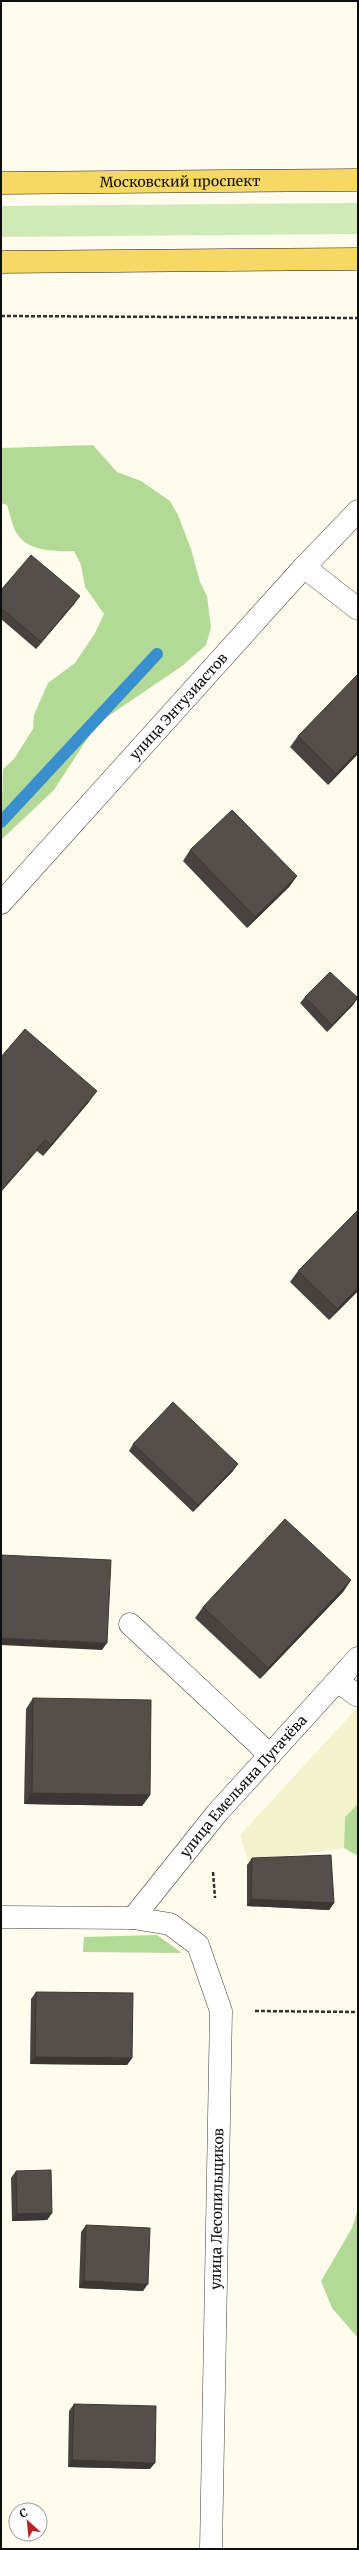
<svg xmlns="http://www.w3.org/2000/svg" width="359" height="2550" viewBox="0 0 359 2550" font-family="Merriweather,serif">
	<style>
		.farmland { fill: #f4f2cd }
		.green { fill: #cfe9b7 }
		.forest { fill: #b3d996 }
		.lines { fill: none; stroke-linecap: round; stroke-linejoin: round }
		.stream { stroke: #398ecd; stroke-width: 12 }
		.minor-casing { stroke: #404040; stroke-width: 23 }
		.major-casing { stroke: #1e1e1e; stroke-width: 23 }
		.path { stroke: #2f2f2f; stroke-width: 2.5; stroke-dasharray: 4 2; stroke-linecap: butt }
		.minor { stroke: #fff; stroke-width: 22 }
		.major { stroke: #f8d864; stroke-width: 22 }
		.wall { fill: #49433f }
		.shaded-wall { fill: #3c3733 }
		.building { fill: #554e49; stroke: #3c3733 }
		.labels { text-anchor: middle; stroke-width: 4; stroke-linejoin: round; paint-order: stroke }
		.street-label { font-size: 14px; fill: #0d0d0d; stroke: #fff }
	</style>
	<rect width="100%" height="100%" fill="#fffced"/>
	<polygon class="farmland" points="358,1707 358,1804 345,1817 344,1848 248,1861 240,1835"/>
	<polygon class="green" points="358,203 358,234 1,237 1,206"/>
	<g class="forest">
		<path d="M93,445L117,472L141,481L170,501L178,515L191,549L200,582L207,596L211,628L206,645L182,666L107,717L93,730L54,790L1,840L3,769L14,759L33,729L34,715L48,683L75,663L95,633L104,614L85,587L81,565L74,551C57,552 28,551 18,535C12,527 10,514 7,505L1,503V448Z"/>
		<polygon points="358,1804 358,1856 344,1848 345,1817"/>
		<polygon points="157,1935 182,1953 83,1952 84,1937"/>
		<polygon points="358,2209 358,2338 332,2308 321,2281 352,2228"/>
	</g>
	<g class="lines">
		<polyline class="stream" points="1,822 157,654"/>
		<defs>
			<g id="minor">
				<polyline points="304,567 358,609"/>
				<path id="s1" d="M1,903L304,567L358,511"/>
				<polyline points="130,1624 270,1755"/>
				<polyline points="337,1681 358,1696"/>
				<polyline points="1,1917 133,1918 170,1924 198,1945 221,2011 211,2549"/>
				<path id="s2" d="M133,1918L217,1813L358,1658"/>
			</g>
			<g id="major">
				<path id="s3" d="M1,183L358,180"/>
				<polyline points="1,262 358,259"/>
			</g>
		</defs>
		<use href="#minor" class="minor-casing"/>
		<use href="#major" class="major-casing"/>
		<g class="path">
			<polyline points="1,316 358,318"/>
			<polyline points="213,1872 215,1898"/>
			<polyline points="255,2011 358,2012"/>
		</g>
		<use href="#minor" class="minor"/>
		<use href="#major" class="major"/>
	</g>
	<g class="wall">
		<polygon points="1,590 75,603 36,649 1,619"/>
		<polygon points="298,736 358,754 328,785 290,747"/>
		<polygon points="190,850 297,876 289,887 247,928 183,861"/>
		<polygon points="305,997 353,1005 327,1032 300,1003"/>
		<polygon points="1,1057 89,1102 43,1156 37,1151"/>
		<polygon points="358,1210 358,1291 329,1320 290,1282 298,1271"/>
		<polygon points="133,1444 233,1471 193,1512 129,1451"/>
		<polygon points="351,1580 343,1592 260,1679 195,1618 203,1607"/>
		<polygon points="33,1698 150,1795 142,1806 24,1804 26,1709"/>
		<polygon points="252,1858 334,1903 329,1910 247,1906 247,1865"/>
		<polygon points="36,1992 132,2058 127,2065 30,2064 31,1999"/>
		<polygon points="16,2171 52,2213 47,2220 12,2221 11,2178"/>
		<polygon points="86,2225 143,2291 79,2288 81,2232"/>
		<polygon points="74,2404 150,2469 68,2467 69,2411"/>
	</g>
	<g class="shaded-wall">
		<polygon points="80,596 75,603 36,649 41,642"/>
		<polygon points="358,751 358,754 328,785 336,774"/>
		<polygon points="297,876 289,887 247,928 255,917"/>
		<polygon points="358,998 353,1005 327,1032 332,1025"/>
		<polygon points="97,1091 89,1102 43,1156 51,1145"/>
		<polygon points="45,1140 37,1151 1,1192 1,1190"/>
		<polygon points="358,1288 358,1291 329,1320 337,1309"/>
		<polygon points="238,1464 233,1471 193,1512 198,1505"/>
		<polygon points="351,1580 343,1592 260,1679 268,1668"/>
		<polygon points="1,1638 107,1643 102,1650 1,1645"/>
		<polygon points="32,1793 150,1795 142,1806 24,1804"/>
		<polygon points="251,1899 334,1903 329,1910 247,1906"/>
		<polygon points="35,2057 132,2058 127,2065 30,2064"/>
		<polygon points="52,2213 47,2220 12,2221 17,2214"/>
		<polygon points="84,2281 148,2284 143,2291 79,2288"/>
		<polygon points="72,2460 155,2463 150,2469 68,2467"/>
	</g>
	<g class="building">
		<polygon points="31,555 80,596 41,642 1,608 1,590"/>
		<polygon points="358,674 358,751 336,774 298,736"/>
		<polygon points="232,810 297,876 255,917 190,850"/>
		<polygon points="330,972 358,998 332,1025 305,997"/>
		<polygon points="25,1029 97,1091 51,1145 45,1140 1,1190 1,1057"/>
		<polygon points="358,1210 358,1288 337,1309 298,1271"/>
		<polygon points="173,1402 238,1464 198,1505 133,1444"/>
		<polygon points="285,1519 351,1580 268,1668 203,1607"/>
		<polygon points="1,1555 111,1560 107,1643 1,1638"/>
		<polygon points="33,1698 151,1700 150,1795 32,1793"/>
		<polygon points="331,1855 334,1903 251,1899 252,1858"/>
		<polygon points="36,1992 133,1993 132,2058 35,2057"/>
		<polygon points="51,2170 52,2213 17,2214 16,2171"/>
		<polygon points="86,2225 150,2228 148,2284 84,2281"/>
		<polygon points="74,2404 156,2406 155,2463 72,2460"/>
	</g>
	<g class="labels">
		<g class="street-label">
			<text dy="5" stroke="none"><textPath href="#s3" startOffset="179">Московский проспект</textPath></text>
			<text dy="5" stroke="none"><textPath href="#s1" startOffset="265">улица Энтузиастов</textPath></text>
			<text dy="5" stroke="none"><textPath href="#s2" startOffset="172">улица Емельяна Пугачёва</textPath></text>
			<text transform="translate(217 2209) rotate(-89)" y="5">улица Лесопильщиков</text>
		</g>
	</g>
	<rect width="359" height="2550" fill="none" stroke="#0d0d0d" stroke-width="4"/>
	<g transform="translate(28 2522) rotate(333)"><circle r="19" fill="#ffffff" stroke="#9e9e9e"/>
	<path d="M0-3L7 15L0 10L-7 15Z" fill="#bc2528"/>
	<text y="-6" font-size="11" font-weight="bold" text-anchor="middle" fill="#0d0d0d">С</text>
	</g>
</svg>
